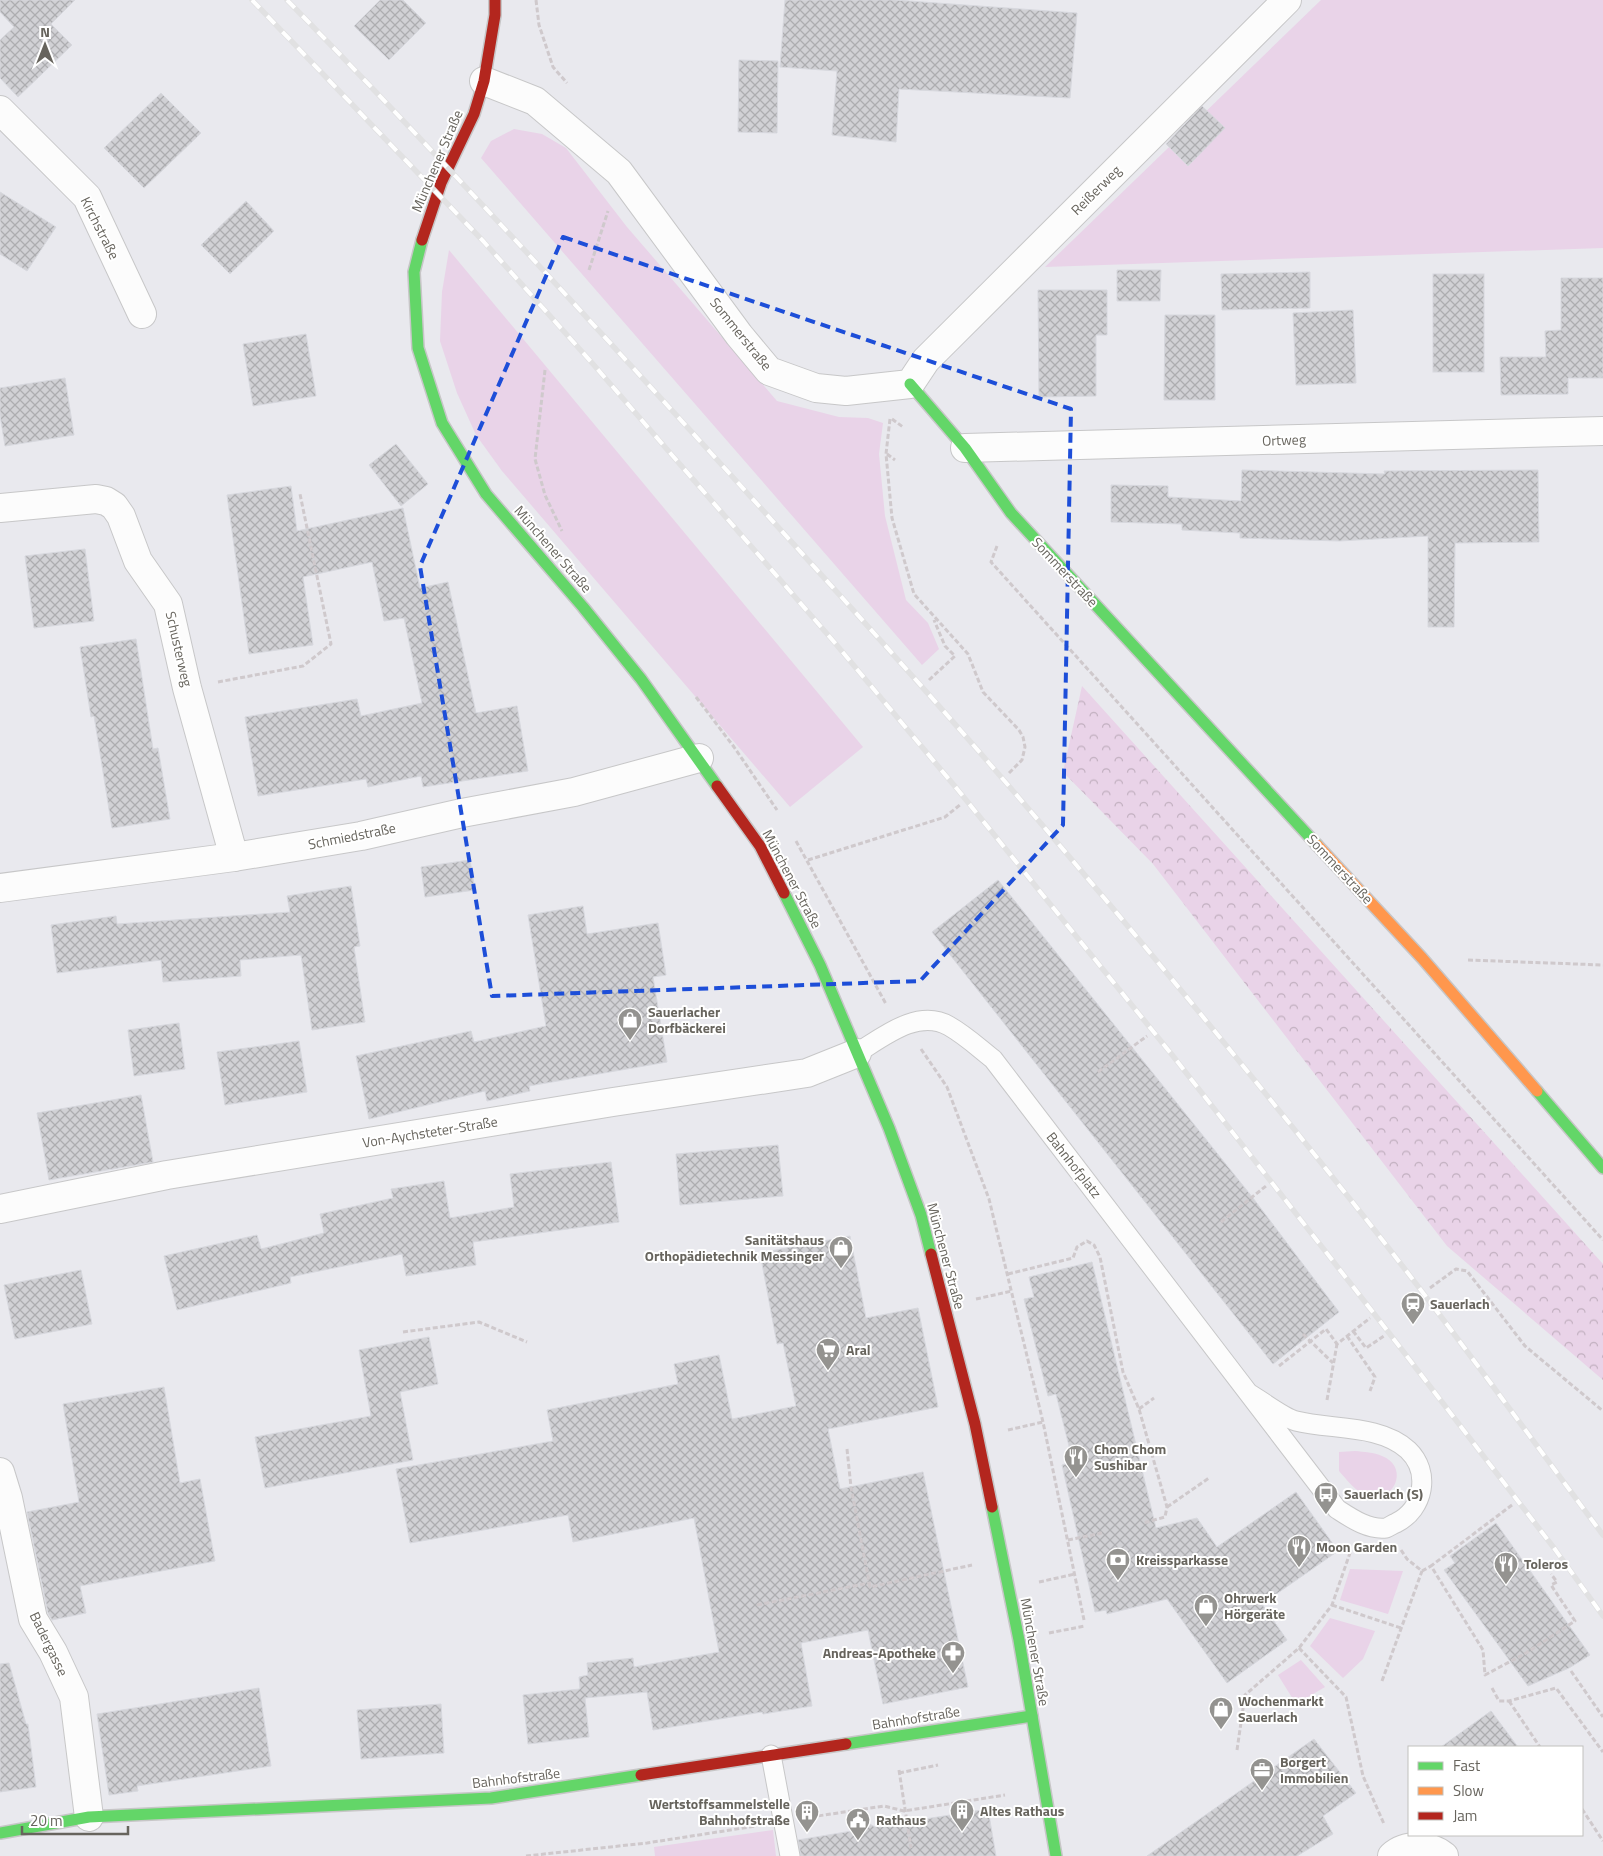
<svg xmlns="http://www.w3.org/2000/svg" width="1603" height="1856" viewBox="0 0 1603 1856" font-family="'Titillium Web',sans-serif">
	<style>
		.green { fill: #e9d3e8 }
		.forest { fill: url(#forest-crowns) }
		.building { fill: url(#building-cross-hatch); stroke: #d7d8de }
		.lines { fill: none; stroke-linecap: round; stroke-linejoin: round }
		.lane-casing { stroke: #c7c7c8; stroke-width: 21 }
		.street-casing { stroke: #c7c7c8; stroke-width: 30 }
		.fast-casing { stroke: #c7c6c7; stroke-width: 14 }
		.slow-casing { stroke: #c7c6c7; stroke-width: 14 }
		.jam-casing { stroke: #c7c6c7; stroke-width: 14 }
		.path { stroke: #cfc9cc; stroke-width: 3; stroke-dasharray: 5 2.5; stroke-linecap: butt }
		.lane { stroke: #fcfcfc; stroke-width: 19 }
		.street { stroke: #fcfcfc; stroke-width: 28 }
		.fast { stroke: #63d668; stroke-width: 11 }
		.slow { stroke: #ff974d; stroke-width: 11 }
		.jam { stroke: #b3261e; stroke-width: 11 }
		.rail-casing { stroke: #e1e1e2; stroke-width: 5.5 }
		.rail { stroke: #fff; stroke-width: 4; stroke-dasharray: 11; stroke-linecap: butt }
		.marked { fill: none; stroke: #1d4ed8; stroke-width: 4; stroke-dasharray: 10 6; stroke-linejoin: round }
		.labels { text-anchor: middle; stroke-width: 4; stroke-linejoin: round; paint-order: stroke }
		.street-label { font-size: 14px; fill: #67645d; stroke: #fff }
		.poi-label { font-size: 14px; font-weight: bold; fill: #67645d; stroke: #fff; text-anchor: start }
	</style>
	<defs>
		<pattern id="forest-crowns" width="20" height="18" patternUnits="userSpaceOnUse" patternTransform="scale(1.25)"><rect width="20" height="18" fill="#e9d3e8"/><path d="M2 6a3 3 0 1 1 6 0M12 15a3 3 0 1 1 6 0" fill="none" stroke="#c1afbf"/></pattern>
		<pattern id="building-cross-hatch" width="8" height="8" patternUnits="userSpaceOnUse" patternTransform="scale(1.25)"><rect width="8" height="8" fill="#d1d1d5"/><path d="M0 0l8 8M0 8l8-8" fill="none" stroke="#adadb0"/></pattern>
	</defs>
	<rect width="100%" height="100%" fill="#e9e9ee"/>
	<g class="green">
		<polygon points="1321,0 1603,0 1603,248 1045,267"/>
		<polygon points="514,129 542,134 566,148 627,227 777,401 839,417 868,418 883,423 879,454 885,516 906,600 928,623 939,649 922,665 481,158 491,141"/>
		<polygon points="449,250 863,747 790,807 502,471 476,435 457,393 440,341 442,292"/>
		<path d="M1355,1451C1364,1452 1374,1452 1382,1456C1409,1466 1396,1503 1368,1496C1357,1493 1346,1479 1339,1471V1452Z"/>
		<polygon points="1350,1569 1403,1571 1388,1614 1340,1600"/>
		<polygon points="1330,1618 1375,1631 1363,1659 1343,1678 1310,1646"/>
		<polygon points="1301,1660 1325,1687 1296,1704 1278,1675"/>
		<polygon points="773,1830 776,1856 655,1856 654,1847"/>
	</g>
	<polygon class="forest" points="1082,686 1603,1264 1603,1380 1447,1246 1153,864 1063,772"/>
	<g class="building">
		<polygon points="0,0 75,0 51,24 72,45 18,97 0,78 0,40 14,27 0,12"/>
		<polygon points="380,0 403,0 426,23 389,60 354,26"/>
		<polygon points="785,0 895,0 1077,13 1070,98 899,89 896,142 832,135 837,71 780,67"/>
		<polygon points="739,60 778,61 777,133 738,132"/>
		<polygon points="161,93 201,133 144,188 104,148"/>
		<polygon points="1202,106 1225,128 1188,166 1166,144"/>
		<polygon points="0,192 56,227 27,271 0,254"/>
		<polygon points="246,201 274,231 230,274 201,245"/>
		<polygon points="1117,270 1161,270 1160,301 1117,301"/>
		<polygon points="1310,272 1310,308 1222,310 1221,274"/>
		<rect x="1433" y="274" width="51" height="98"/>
		<polygon points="1561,278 1603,278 1603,378 1568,378 1568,394 1501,395 1500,357 1546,357 1545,331 1561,330"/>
		<polygon points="1038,290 1107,290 1107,335 1096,335 1096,396 1039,397"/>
		<polygon points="1353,310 1356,383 1296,385 1293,313"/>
		<polygon points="1165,315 1215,315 1215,400 1164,400"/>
		<polygon points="306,334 316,396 253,406 243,344"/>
		<polygon points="65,378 74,435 5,446 0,415 0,388"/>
		<polygon points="396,444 428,484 401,506 369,465"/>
		<polygon points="1242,470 1385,474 1384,471 1538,470 1539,542 1455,543 1454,627 1428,627 1428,536 1339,541 1240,538 1240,533 1182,530 1182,524 1111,522 1111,485 1168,486 1168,497 1241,501"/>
		<polygon points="291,486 297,531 403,508 420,588 448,582 476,713 517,706 528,771 423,787 421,776 368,787 366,779 258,796 245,717 357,699 361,716 422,703 404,618 384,621 372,562 303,577 313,645 249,654 227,495"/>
		<polygon points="85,549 94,621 34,628 25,556"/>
		<polygon points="136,639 153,749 158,748 170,819 112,828 94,716 91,717 80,647"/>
		<polygon points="470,860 475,890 425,897 421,867"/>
		<polygon points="998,880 1253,1198 1339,1312 1273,1364 932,932"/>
		<polygon points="351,886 360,946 354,947 365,1022 312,1030 301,955 240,960 241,976 163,982 161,960 57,973 51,925 116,916 117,924 290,912 287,896"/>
		<polygon points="583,906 587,934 658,923 666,975 653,977 667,1062 529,1086 530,1091 487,1101 485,1091 369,1119 356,1056 471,1031 474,1042 546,1026 528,915"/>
		<polygon points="179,1023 185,1069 134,1076 128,1030"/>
		<polygon points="299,1041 307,1092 225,1105 217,1052"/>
		<polygon points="141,1095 153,1162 49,1180 37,1113"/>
		<polygon points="778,1145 783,1196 680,1205 676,1154"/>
		<polygon points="611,1162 619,1222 473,1242 476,1265 406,1276 402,1254 290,1277 291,1283 177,1310 164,1256 257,1235 261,1249 324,1233 320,1214 393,1198 391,1189 444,1181 450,1218 514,1207 510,1174"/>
		<polygon points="850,1236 866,1318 918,1308 938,1407 828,1429 840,1489 923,1472 968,1687 883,1704 868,1630 801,1643 812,1706 763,1714 762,1712 653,1730 647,1692 585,1698 589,1737 528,1744 523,1695 580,1689 579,1677 588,1675 587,1663 633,1658 634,1667 719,1652 694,1518 573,1542 568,1515 410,1543 396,1469 553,1441 547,1410 678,1384 674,1364 719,1355 732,1419 796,1406 783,1343 777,1344 760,1253"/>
		<polygon points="1092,1262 1156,1528 1197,1518 1217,1547 1296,1492 1338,1551 1262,1604 1287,1640 1227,1683 1167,1599 1107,1614 1106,1610 1095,1612 1062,1465 1073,1462 1056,1394 1048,1396 1024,1299 1034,1297 1029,1277"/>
		<polygon points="81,1270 92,1324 15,1339 4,1285"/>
		<polygon points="429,1337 438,1384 400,1392 413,1460 265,1488 255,1437 371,1416 359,1350"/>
		<polygon points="164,1387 180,1483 200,1479 215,1561 80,1586 86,1613 52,1620 48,1613 27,1512 79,1502 63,1404"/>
		<polygon points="1496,1523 1590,1655 1569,1668 1528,1686 1444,1570 1455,1563 1450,1556"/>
		<polygon points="9,1663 26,1724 28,1724 36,1787 0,1792 0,1664"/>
		<polygon points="259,1688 271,1766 137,1786 138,1791 109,1795 97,1714"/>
		<polygon points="441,1704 444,1753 361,1759 357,1710"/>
		<polygon points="1491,1711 1518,1747 1441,1747"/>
		<polygon points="1314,1739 1356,1793 1323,1816 1333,1834 1297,1856 1147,1856"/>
		<polygon points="988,1809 996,1856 801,1856 798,1840 864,1829 868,1823 875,1827"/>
	</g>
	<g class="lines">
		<defs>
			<g id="lane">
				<path d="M857,1053C883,1037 918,1008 949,1026C965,1035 979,1048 993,1059L1337,1509C1351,1518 1368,1530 1386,1528C1389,1527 1393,1524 1396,1523C1424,1509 1431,1472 1408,1450C1380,1424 1330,1430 1296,1421C1284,1418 1262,1401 1250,1394"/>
				<polyline points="771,1755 790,1856"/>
			</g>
			<g id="street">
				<polyline points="484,81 535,101 619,172 739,335 769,371 816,388 846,391 910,384 926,360 1287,0"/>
				<polyline points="0,110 87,197 142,314"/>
				<polyline points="965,448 1603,431"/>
				<polyline points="0,508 96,499 106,501 114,506 121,516 138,561 168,604 187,688 234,857"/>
				<polyline points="0,888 234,857 361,836 462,813 574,792 699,758"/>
				<polyline points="0,1209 167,1175 613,1102 807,1073 857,1053"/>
				<polyline points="0,1472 8,1498 33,1619 53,1652 74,1697 89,1817"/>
				<path d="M1392,1856C1405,1844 1430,1844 1444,1856"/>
			</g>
			<g id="fast">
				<polyline points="422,240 414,272 418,348 442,423 486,494 583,607 641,679 717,786"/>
				<polyline points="910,384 965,448 1011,513 1317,845"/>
				<polyline points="784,893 820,965 889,1128 921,1215 931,1254"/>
				<polyline points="1537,1091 1603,1168"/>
				<polyline points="992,1507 1019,1640 1056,1856"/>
				<polyline points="846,1744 1032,1716"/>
				<polyline points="0,1833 89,1817 491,1798 641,1775"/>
			</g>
			<polyline id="slow" points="1317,845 1422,958 1537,1091"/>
			<g id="jam">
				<polyline points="422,240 441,183 474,114 484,81 495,15 495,0"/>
				<polyline points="717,786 760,846 784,893"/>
				<polyline points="931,1254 975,1424 992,1507"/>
				<polyline points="641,1775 846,1744"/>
			</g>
		</defs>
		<use href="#lane" class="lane-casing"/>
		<use href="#street" class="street-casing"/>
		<use href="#fast" class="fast-casing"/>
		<use href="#slow" class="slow-casing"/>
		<use href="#jam" class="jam-casing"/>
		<g class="path">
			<polyline points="536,0 539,25 553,67 567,83"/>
			<polyline points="589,270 608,211"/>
			<polyline points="545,370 535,459 545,495 562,531"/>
			<polyline points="890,419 886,454 892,518 914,594 968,654 983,692 1019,730 1023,737 1025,747 1022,760 1009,773"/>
			<polyline points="892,419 903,427"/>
			<polyline points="887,454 895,460"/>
			<polyline points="997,546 991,562 1603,1240"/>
			<polyline points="929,680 955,656 945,646 934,620"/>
			<polyline points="218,682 303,666 331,644 300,494"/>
			<polyline points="696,697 734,747 777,810"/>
			<polyline points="796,841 886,1004"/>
			<polyline points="808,860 945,817 961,804"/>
			<polyline points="1468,960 1603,965"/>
			<polyline points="921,1049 947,1087 989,1199 1043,1422 1084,1620"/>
			<polyline points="1098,1072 1147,1036"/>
			<polyline points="1221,1222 1266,1186"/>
			<polyline points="1008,1274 1073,1258 1077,1247 1087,1241 1094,1245 1100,1257 1123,1372 1139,1409 1167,1507 1165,1517 1143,1523"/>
			<polyline points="1430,1288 1456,1269 1467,1271 1525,1346 1603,1411"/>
			<polyline points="976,1299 1012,1291"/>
			<polyline points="1353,1331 1366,1348 1384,1336"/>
			<polyline points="403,1332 479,1322 527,1342"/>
			<polyline points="1303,1334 1333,1363"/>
			<polyline points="1347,1336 1375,1377 1370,1391"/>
			<polyline points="1279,1366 1326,1329 1337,1344 1370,1318"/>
			<polyline points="1327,1400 1337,1344"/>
			<polyline points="1139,1409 1154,1398"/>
			<polyline points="1008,1430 1043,1422"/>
			<polyline points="847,1449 851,1487 870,1587 972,1565"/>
			<polyline points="1512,1505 1431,1566 1483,1650 1485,1675 1526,1653 1575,1621 1551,1585 1557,1582 1551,1574"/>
			<polyline points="1167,1507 1209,1478"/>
			<polyline points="1068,1540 1102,1533"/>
			<polyline points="1401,1550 1407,1559 1422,1571 1431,1566"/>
			<polyline points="1039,1582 1075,1574"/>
			<polyline points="757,1605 869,1583"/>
			<polyline points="1332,1605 1401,1628"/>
			<polyline points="1049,1633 1085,1626"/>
			<polyline points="1299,1648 1346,1697 1363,1776 1384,1824"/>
			<polyline points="1571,1671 1603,1717"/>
			<polyline points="1382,1681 1422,1571"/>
			<polyline points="1492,1688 1499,1701 1509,1701 1556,1688 1603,1752"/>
			<polyline points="1509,1701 1540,1747"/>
			<polyline points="1237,1750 1245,1695 1299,1648 1332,1605 1351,1550"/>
			<polyline points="899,1770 911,1848"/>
			<polyline points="899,1773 938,1765"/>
			<polyline points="1582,1809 1603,1841"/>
			<polyline points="811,1817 884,1806 904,1811 1005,1795"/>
			<polyline points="526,1856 647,1843 756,1826"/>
		</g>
		<use href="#lane" class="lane"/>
		<use href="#street" class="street"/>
		<use href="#fast" class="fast"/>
		<use href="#slow" class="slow"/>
		<use href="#jam" class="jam"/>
		<defs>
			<g id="rail">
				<polyline points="252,0 484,242 593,364 835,643 958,790 1173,1056 1386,1329 1554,1548 1603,1616"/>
				<path d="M287,0C432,148 571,300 711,453C804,556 898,658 989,763C1111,904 1230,1048 1346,1194C1435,1305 1518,1421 1603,1535"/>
			</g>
		</defs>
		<use href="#rail" class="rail-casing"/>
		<use href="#rail" class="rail"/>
	</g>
	<path class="marked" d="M563,237L1071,409L1063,825L920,981L492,996L420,566Z"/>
	<defs>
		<symbol id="shop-pin" viewBox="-11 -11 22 30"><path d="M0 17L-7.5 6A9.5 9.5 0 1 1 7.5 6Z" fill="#949390" stroke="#fff"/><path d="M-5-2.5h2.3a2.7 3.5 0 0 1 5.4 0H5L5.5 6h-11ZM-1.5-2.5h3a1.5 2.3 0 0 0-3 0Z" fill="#fff"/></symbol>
		<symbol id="station-pin" viewBox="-11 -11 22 30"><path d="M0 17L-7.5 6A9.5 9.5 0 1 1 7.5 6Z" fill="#949390" stroke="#fff"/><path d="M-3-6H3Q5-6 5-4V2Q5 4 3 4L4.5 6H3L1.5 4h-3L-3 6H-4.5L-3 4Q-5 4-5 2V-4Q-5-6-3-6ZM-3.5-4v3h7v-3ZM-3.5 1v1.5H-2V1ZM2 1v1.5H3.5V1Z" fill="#fff"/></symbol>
		<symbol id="supermarket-pin" viewBox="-11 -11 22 30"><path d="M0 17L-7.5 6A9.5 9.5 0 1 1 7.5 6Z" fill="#949390" stroke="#fff"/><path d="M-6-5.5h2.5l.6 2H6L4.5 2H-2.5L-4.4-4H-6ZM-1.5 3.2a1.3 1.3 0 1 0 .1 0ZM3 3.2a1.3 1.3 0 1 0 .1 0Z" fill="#fff"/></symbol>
		<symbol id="restaurant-pin" viewBox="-11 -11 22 30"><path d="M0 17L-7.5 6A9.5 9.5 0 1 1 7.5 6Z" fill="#949390" stroke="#fff"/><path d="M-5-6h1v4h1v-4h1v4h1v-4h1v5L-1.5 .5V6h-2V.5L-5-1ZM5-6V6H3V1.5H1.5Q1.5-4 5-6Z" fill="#fff"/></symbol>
		<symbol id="bus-pin" viewBox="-11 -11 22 30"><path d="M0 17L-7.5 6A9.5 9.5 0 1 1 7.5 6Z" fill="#949390" stroke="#fff"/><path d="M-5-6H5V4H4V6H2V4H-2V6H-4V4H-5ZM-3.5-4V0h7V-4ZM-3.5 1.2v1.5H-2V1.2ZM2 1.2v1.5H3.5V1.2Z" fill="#fff"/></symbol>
		<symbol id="bank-pin" viewBox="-11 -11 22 30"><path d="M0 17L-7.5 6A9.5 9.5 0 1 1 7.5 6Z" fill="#949390" stroke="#fff"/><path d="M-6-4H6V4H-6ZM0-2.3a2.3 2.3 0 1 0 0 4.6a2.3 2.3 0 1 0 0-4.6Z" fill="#fff"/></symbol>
		<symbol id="pharmacy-pin" viewBox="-11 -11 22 30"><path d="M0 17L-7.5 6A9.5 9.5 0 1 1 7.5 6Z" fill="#949390" stroke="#fff"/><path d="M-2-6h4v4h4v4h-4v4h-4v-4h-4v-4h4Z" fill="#fff"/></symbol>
		<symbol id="office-pin" viewBox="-11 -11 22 30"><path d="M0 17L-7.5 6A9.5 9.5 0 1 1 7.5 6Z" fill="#949390" stroke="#fff"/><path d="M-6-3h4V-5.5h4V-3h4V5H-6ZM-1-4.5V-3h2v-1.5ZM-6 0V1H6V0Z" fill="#fff"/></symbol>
		<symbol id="building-pin" viewBox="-11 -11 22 30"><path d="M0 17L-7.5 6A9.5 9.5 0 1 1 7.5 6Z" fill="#949390" stroke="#fff"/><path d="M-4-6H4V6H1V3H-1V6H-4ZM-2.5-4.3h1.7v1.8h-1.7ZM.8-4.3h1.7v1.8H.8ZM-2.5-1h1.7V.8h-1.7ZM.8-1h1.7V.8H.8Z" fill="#fff"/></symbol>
		<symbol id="civic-pin" viewBox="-11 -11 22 30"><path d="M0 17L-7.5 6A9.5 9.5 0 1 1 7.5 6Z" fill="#949390" stroke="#fff"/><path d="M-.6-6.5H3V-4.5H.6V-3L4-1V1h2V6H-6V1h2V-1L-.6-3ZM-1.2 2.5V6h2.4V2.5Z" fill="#fff"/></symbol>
	</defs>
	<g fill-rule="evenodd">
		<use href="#shop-pin" x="616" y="1006" width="28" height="38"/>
		<use href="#shop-pin" x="827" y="1234" width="28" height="38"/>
		<use href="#station-pin" x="1399" y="1290" width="28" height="38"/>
		<use href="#supermarket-pin" x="814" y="1336" width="28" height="38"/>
		<use href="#restaurant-pin" x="1062" y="1443" width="28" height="38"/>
		<use href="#bus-pin" x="1312" y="1480" width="28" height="38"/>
		<use href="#restaurant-pin" x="1285" y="1533" width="28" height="38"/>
		<use href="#bank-pin" x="1104" y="1546" width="28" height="38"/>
		<use href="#restaurant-pin" x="1492" y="1550" width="28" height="38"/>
		<use href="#shop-pin" x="1192" y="1592" width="28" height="38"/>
		<use href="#pharmacy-pin" x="939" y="1639" width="28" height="38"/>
		<use href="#shop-pin" x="1207" y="1695" width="28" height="38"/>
		<use href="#office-pin" x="1248" y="1756" width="28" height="38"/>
		<use href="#building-pin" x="948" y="1797" width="28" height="38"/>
		<use href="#building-pin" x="793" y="1798" width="28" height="38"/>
		<use href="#civic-pin" x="844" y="1806" width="28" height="38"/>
	</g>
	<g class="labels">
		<g class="street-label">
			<text transform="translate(437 161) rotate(-67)" y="5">Münchener Straße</text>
			<text transform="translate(1096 190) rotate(-45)" y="5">Reißerweg</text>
			<text transform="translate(100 228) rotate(63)" y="5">Kirchstraße</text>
			<text transform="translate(741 334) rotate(51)" y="5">Sommerstraße</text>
			<text transform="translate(1284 440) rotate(-2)" y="5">Ortweg</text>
			<text transform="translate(553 549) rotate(49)" y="5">Münchener Straße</text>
			<text transform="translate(1065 572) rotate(47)" y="5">Sommerstraße</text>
			<text transform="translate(179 649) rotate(77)" y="5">Schusterweg</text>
			<text transform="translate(352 836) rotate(-11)" y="5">Schmiedstraße</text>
			<text transform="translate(1340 869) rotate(47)" y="5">Sommerstraße</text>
			<text transform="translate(792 879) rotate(62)" y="5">Münchener Straße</text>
			<text transform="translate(430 1132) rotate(-9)" y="5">Von-Aychsteter-Straße</text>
			<text transform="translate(1074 1165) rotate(52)" y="5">Bahnhofplatz</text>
			<text transform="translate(946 1256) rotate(75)" y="5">Münchener Straße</text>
			<text transform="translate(49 1644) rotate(64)" y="5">Badergasse</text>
			<text transform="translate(1035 1652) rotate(80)" y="5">Münchener Straße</text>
			<text transform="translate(916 1718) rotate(-9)" y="5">Bahnhofstraße</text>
			<text transform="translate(516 1778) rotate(-7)" y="5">Bahnhofstraße</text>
		</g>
		<g class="poi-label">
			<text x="648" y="1017">Sauerlacher<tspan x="648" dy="16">Dorfbäckerei</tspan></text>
			<text x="824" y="1245" text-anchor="end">Sanitätshaus<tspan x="824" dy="16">Orthopädietechnik Messinger</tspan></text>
			<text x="1430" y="1309">Sauerlach</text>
			<text x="846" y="1355">Aral</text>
			<text x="1094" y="1454">Chom Chom<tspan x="1094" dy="16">Sushibar</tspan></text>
			<text x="1344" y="1499">Sauerlach (S)</text>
			<text x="1316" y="1552">Moon Garden</text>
			<text x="1136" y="1565">Kreissparkasse</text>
			<text x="1524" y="1569">Toleros</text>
			<text x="1224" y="1603">Ohrwerk<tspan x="1224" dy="16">Hörgeräte</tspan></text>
			<text x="936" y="1658" text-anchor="end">Andreas-Apotheke</text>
			<text x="1238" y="1706">Wochenmarkt<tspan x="1238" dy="16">Sauerlach</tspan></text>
			<text x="1280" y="1767">Borgert<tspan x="1280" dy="16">Immobilien</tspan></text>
			<text x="790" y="1809" text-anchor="end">Wertstoffsammelstelle<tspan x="790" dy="16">Bahnhofstraße</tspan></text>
			<text x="980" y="1816">Altes Rathaus</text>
			<text x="876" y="1825">Rathaus</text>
		</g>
	</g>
	<rect x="1408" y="1746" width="175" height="90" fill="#ffffff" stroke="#c2c1be"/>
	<rect x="1418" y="1762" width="25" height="8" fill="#63d668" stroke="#c2c1be"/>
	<text x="1453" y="1771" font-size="15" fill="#67645d">Fast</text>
	<rect x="1418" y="1787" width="25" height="8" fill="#ff974d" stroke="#c2c1be"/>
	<text x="1453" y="1796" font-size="15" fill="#67645d">Slow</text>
	<rect x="1418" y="1812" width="25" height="8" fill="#b3261e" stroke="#c2c1be"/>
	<text x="1453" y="1821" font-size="15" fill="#67645d">Jam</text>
	<g transform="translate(45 45)" stroke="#ffffff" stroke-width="4" paint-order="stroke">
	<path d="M0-4L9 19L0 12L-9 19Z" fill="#67645d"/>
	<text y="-8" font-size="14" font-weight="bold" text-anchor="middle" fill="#67645d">N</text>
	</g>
	<path d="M22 1826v8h106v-8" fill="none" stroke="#67645d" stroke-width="2.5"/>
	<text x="30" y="1826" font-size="15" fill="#67645d" stroke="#ffffff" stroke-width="4" paint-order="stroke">20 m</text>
</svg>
